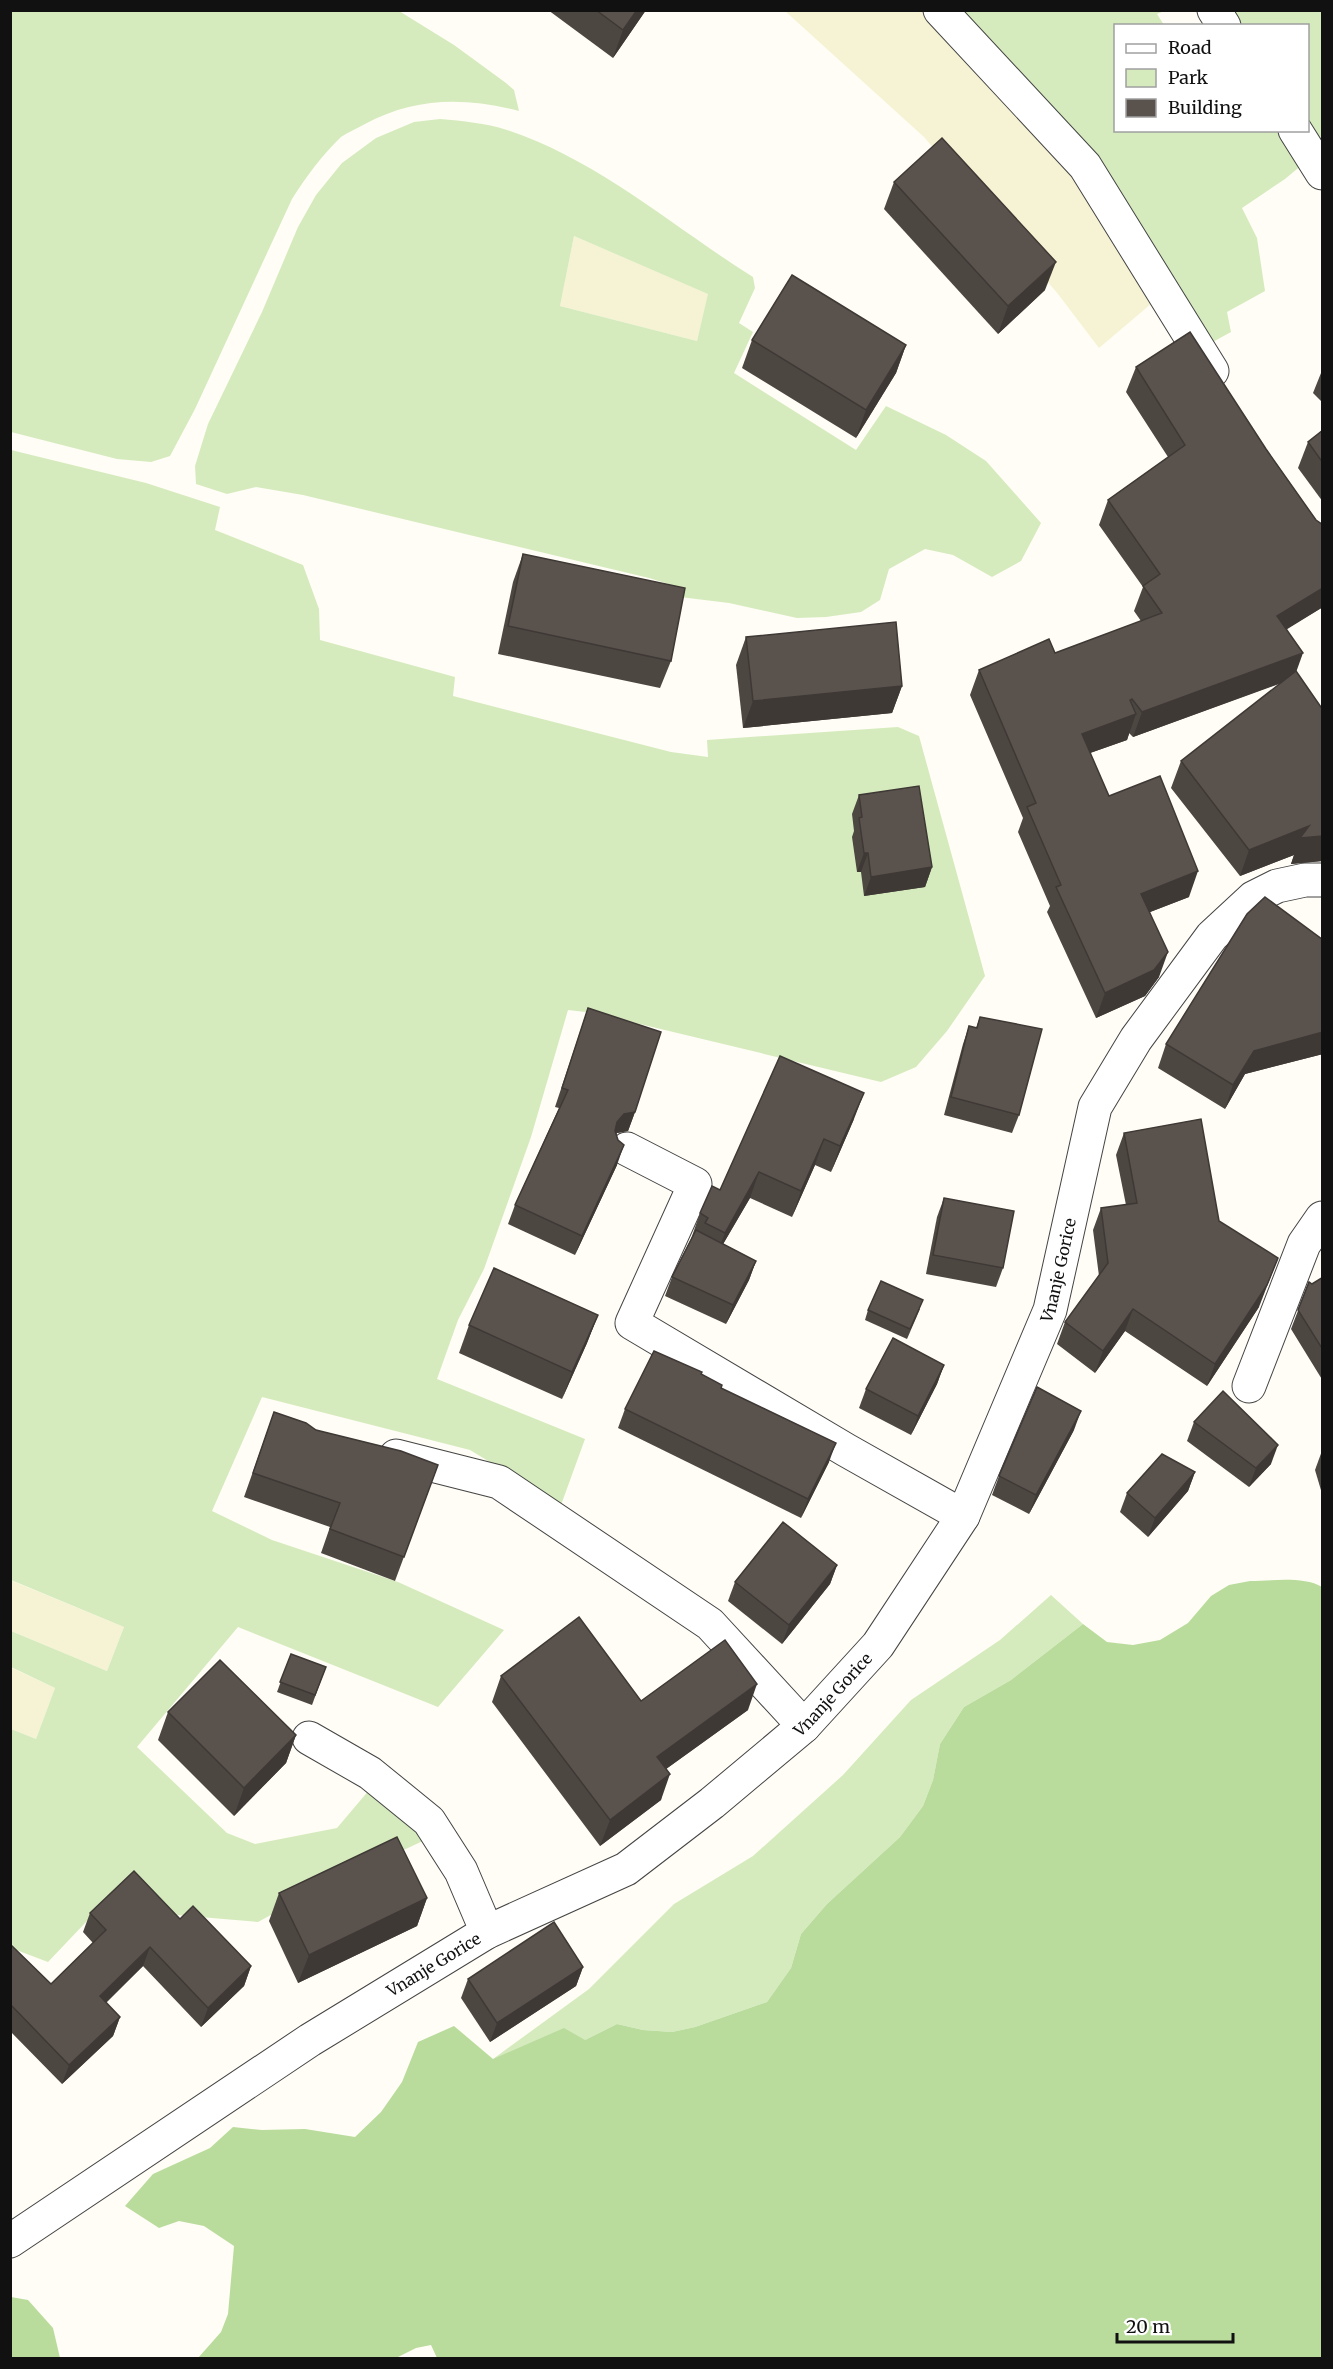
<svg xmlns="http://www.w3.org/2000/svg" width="1333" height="2369" viewBox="0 0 1333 2369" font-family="Merriweather,serif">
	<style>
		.farmland { fill: #f6f3d4 }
		.green { fill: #d5ebbd; fill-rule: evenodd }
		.forest { fill: #b9dc9c }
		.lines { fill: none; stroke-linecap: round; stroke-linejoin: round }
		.minor-casing { stroke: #444; stroke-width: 35 }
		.minor { stroke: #fff; stroke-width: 33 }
		.wall { fill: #4d4742 }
		.shaded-wall { fill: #3f3936 }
		.building { fill: #5a524d; stroke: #3f3936; stroke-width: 1.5 }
		.labels { text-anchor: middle; stroke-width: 6; stroke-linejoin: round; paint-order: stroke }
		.street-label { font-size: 16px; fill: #111; stroke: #fff }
	</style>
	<rect width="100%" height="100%" fill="#fffdf5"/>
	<g class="farmland">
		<polygon points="785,11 926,11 1057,154 1158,298 1099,348 1058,294 924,137"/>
		<polygon points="574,236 709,294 697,341 560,306"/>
		<polygon points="10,1580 124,1627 107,1671 11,1631"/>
		<polygon points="10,1667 55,1688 36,1739 11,1729"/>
	</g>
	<g class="green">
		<path d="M10,11H399L454,45L506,83L514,90L519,111C465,97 415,97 365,124C358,128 348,132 341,137C322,155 306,177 292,199L195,409L170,456L151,462L117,459L11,432Z"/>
		<polygon points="952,11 1164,11 1157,14 1164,25 1116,26 1116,130 1283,131 1303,164 1285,179 1242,208 1257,238 1265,291 1227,312 1231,332 1209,344"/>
		<polygon points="1227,11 1322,11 1322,148 1308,126 1308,26 1237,25"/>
		<path d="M440,119C463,121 485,123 507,130C598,160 673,227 753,277L755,288L739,323L753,332L734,373L856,450L886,406L946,435L986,461L1041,523L1021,561L992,577L953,555L925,549L889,569L880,600L861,612L826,617L797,618L729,603L680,597L675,586L649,578L303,495L256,487L227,494L196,484L195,466L208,424L262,312L298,227L316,195L342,163L376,138L414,122ZM574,236L708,294L697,341L560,306Z"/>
		<polygon points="11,450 146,483 220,507 215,530 303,565 319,609 320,640 455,677 453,696 671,752 708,757 707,740 898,727 919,736 985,976 947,1031 916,1067 881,1082 594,1013 568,1010 531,1137 484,1269 458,1320 437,1379 585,1439 561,1505 470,1450 262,1397 212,1511 272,1540 398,1582 504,1630 438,1707 238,1627 137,1747 227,1833 255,1844 337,1828 370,1789 427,1839 300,1899 258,1922 177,1915 125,1881 48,1962 11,1948 11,1729 36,1739 55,1688 11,1667 11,1631 107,1671 124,1627 11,1580"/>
		<polygon points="1051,1595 1083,1624 1011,1680 964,1707 940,1744 933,1780 923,1806 900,1837 827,1904 801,1934 791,1968 767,2002 695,2027 672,2032 643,2030 617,2024 585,2040 493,2059 589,1989 674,1904 753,1856 843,1775 911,1700 1000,1640"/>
	</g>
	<g class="forest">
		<path d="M1250,1581C1272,1581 1303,1576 1322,1587V2358H437L431,2345L416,2348L396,2358H198L221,2332L228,2314L234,2246L204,2226L179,2221L159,2228L125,2206L153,2174L210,2148L233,2127L262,2130L305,2129L355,2137L381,2112L402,2082L418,2042L454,2026L493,2059L564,2028L585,2040L617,2024L643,2030L672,2032L695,2027L767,2002L791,1968L801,1934L827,1904L900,1837L923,1806L933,1780L940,1744L964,1707L1011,1680L1083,1624L1107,1642L1133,1645L1160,1640L1188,1623L1211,1596L1229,1585Z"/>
		<polygon points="11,2297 28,2300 53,2328 60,2358 11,2358"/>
	</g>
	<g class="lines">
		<defs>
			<g id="minor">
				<polyline points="940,10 1085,166 1212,371"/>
				<polyline points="1214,10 1224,26"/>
				<polyline points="1295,130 1322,173"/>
				<polyline points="627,1149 695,1184 632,1323 846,1450 963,1516"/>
				<polyline points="1249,1386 1304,1244 1322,1218"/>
				<polyline points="396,1456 499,1482 710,1624 804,1726"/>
				<polyline points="309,1738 370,1773 429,1821 461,1871 487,1932"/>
				<path id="s1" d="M10,2241L310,2040L487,1932L626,1869L712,1803L804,1726L878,1645L963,1516L1050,1310L1095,1107L1136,1039L1212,936L1253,898L1277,886L1305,880H1322"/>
			</g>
		</defs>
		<use href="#minor" class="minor-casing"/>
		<use href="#minor" class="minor"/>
	</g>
	<g class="wall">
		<polygon points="548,10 646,10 613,58"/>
		<polygon points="894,182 1045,290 998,334 884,209"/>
		<polygon points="752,340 906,345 896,373 856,438 742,368"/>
		<polygon points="1136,367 1266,449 1316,520 1323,525 1323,607 1286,629 1296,672 1323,861 1291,864 1294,855 1240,876 1171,788 1181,761 1282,683 1133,737 1129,733 1127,740 1090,753 1109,796 1189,897 1150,912 1159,977 1145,996 1096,1018 1047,912 1050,906 1018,832 1023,818 970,695 979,670 1055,653 1141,621 1134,611 1143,587 1099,525 1108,500 1168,457 1126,392"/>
		<polygon points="1323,368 1323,403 1313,393"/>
		<polygon points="1323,430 1323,502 1298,468 1308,442"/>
		<polygon points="523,554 671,661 660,688 498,654 513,582"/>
		<polygon points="746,637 902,686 892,713 743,728 736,665"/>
		<polygon points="859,795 932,867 925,887 864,896 861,872 857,872 852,837 854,831 852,814"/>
		<polygon points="1323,940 1323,1054 1245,1074 1225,1109 1158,1068 1166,1044"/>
		<polygon points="588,1008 635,1112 628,1131 617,1133 616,1134 617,1165 575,1255 508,1224 515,1205 559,1108 555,1107"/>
		<polygon points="980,1017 1019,1115 1012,1133 944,1115 963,1044 969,1026 976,1028"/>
		<polygon points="854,1119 831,1172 815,1165 792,1217 750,1198 723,1244 756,1261 749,1280 726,1324 665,1296 672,1277 691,1239 700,1213 720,1190"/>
		<polygon points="1124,1133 1219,1221 1259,1307 1207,1386 1125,1331 1095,1373 1057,1344 1065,1322 1099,1276 1093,1230 1101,1208 1126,1205 1116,1155"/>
		<polygon points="944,1198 1003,1268 996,1287 926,1274 937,1217"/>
		<polygon points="1323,1277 1323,1381 1291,1329 1309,1282 1312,1284"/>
		<polygon points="920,1309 907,1339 865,1320 868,1310"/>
		<polygon points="598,1315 587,1343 562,1399 459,1353 469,1325"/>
		<polygon points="944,1365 937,1384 911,1435 859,1408 866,1389"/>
		<polygon points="701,1375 829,1462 801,1518 618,1428 625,1409"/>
		<polygon points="274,1412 316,1430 438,1465 395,1581 321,1553 330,1527 244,1497"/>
		<polygon points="1194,1422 1271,1464 1249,1487 1187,1441"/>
		<polygon points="1074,1430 1029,1514 992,1495 999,1476"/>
		<polygon points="1323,1448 1323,1497 1315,1470"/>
		<polygon points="1195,1472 1188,1491 1148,1537 1120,1512 1127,1493"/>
		<polygon points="837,1565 830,1584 782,1644 728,1601 735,1582"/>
		<polygon points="291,1654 326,1667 312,1705 277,1692"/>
		<polygon points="501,1676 641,1701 748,1710 666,1769 661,1800 600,1846 492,1702"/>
		<polygon points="168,1712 296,1735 286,1763 234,1816 158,1740"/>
		<polygon points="279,1893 427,1898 417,1926 298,1983 269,1921"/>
		<polygon points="90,1913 180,1919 251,1966 244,1986 201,2027 143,1966 106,2003 120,2017 113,2036 62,2084 10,2031 10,1944 51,1984 93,1943 83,1932"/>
		<polygon points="583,1967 576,1986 490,2042 461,1998 468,1979"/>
	</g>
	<g class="shaded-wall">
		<polygon points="637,10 646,10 613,58 623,30"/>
		<polygon points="1056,262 1045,290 998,334 1008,306"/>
		<polygon points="906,345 896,373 856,438 866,410"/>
		<polygon points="1323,588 1323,607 1268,641 1277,616"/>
		<polygon points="1303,653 1294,678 1133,737 1142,712"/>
		<polygon points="902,686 892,713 743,728 753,701"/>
		<polygon points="1132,699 1125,718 1136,714 1127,740 1073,759 1082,734"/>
		<polygon points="1309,826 1323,836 1322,861 1291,864 1294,855 1240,876 1249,850"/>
		<polygon points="864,853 868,853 861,872 857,872"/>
		<polygon points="932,867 925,887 864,896 871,877"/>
		<polygon points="1198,871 1189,897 1132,919 1141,894"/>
		<polygon points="1168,952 1159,977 1145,996 1096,1018 1105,993"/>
		<polygon points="1323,1032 1323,1054 1245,1074 1225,1109 1233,1085 1254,1051"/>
		<polygon points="864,1093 854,1119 831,1172 840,1146"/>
		<polygon points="635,1112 628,1131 617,1133 610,1141 617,1122 624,1114"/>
		<polygon points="824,1139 815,1165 792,1217 801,1191"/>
		<polygon points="624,1145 617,1165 575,1255 582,1236"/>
		<polygon points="759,1172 750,1198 715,1258 725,1233"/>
		<polygon points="1278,1258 1259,1307 1207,1386 1215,1364"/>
		<polygon points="756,1261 749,1280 726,1324 733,1305"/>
		<polygon points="1133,1309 1125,1331 1095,1373 1103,1351"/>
		<polygon points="598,1315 587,1343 562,1399 572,1372"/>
		<polygon points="944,1365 937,1384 911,1435 918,1416"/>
		<polygon points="1081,1411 1074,1430 1029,1514 1036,1495"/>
		<polygon points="836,1443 829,1462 801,1518 808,1499"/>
		<polygon points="1278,1445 1271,1464 1249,1487 1256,1468"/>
		<polygon points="1195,1472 1188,1491 1148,1537 1155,1518"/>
		<polygon points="837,1565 830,1584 782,1644 789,1625"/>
		<polygon points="757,1684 748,1710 648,1782 657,1757"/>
		<polygon points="296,1735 286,1763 234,1816 244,1788"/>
		<polygon points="670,1774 661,1800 600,1846 610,1820"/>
		<polygon points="427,1898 417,1926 298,1983 309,1955"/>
		<polygon points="150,1947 143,1966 93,2015 100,1996"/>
		<polygon points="251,1966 244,1986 201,2027 208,2008"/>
		<polygon points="583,1967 576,1986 490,2042 497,2023"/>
		<polygon points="120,2017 113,2036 62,2084 69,2065"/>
	</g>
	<g class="building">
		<polygon points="596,10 637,10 623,30"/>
		<polygon points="942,138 1056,262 1008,306 894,182"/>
		<polygon points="792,275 906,345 866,410 752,340"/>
		<polygon points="1190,332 1266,449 1316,520 1323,525 1323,588 1277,616 1303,653 1142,712 1132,699 1130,700 1136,714 1082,734 1109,796 1160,776 1198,871 1141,894 1168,952 1154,970 1105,993 1056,887 1061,885 1027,807 1036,803 979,670 1049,639 1055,653 1162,613 1143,586 1160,574 1108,500 1185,445 1136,367"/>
		<polygon points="1323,430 1323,463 1308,442"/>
		<polygon points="523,554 685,588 671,661 508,626"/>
		<polygon points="896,622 902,686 753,701 746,637"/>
		<polygon points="1296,671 1323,710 1323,836 1300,838 1309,826 1249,850 1181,761"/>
		<polygon points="919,786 932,867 871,877 868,853 864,853 859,818 862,817 859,795"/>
		<polygon points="1265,897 1323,940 1323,1032 1254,1051 1233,1085 1166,1044 1247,914"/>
		<polygon points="588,1008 661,1032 635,1112 624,1114 617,1122 615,1131 618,1140 624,1145 582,1236 515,1205 568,1090 562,1088"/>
		<polygon points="980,1017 1042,1029 1019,1115 951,1097 969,1026 977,1028"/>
		<polygon points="780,1056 864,1093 840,1146 824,1139 801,1191 759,1172 725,1233 705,1223 708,1218 700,1213 712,1186 720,1190"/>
		<polygon points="1201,1119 1219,1221 1278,1258 1267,1285 1215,1364 1133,1309 1103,1351 1065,1322 1108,1263 1101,1208 1137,1203 1124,1133"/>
		<polygon points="944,1198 1014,1211 1003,1268 933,1255"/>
		<polygon points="696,1230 756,1261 733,1305 672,1277"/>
		<polygon points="494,1268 598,1315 572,1372 469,1325"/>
		<polygon points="1323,1277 1323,1350 1298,1310 1309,1282 1312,1284"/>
		<polygon points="881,1281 923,1300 910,1329 868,1310"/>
		<polygon points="893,1338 944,1365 918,1416 866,1389"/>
		<polygon points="654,1351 702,1372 701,1374 722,1385 721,1388 836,1443 808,1499 625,1409"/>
		<polygon points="1037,1387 1081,1411 1036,1495 999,1476"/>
		<polygon points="1223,1391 1278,1445 1256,1468 1194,1422"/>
		<polygon points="274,1412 306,1423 316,1430 401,1451 438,1465 404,1557 330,1529 340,1503 253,1473"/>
		<polygon points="1162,1454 1195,1472 1155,1518 1127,1493"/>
		<polygon points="783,1522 837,1565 789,1625 735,1582"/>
		<polygon points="579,1617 641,1701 725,1640 757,1684 657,1757 670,1774 610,1820 501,1676"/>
		<polygon points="291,1654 326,1667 315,1695 280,1682"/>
		<polygon points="220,1660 296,1735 244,1788 168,1712"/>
		<polygon points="397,1837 427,1898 309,1955 279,1893"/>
		<polygon points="134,1871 180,1919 193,1906 251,1966 208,2008 150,1947 100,1996 120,2017 69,2065 10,2004 10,1944 51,1984 106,1930 90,1913"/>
		<polygon points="554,1922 583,1967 497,2023 468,1979"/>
	</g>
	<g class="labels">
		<g class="street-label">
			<text dy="6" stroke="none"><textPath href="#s1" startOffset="1478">Vnanje Gorice</textPath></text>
			<text dy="6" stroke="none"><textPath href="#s1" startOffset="992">Vnanje Gorice</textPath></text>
			<text dy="6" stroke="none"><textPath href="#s1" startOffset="506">Vnanje Gorice</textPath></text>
		</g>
	</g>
	<rect width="1333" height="2369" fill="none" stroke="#111111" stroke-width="24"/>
	<rect x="1114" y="24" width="195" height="108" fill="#ffffff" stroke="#a0a0a0" stroke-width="1.5"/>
	<rect x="1126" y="44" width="30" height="9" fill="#ffffff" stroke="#a0a0a0" stroke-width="1.5"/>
	<text x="1168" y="54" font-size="18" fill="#111111">Road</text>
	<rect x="1126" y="69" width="30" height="18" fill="#d5ebbd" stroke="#a0a0a0" stroke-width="1.5"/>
	<text x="1168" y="84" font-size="18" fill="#111111">Park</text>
	<rect x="1126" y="99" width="30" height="18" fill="#5a524d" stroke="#a0a0a0" stroke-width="1.5"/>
	<text x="1168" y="114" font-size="18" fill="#111111">Building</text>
	<path d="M1117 2333v9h116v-9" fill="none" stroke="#111111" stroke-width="3"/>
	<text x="1126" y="2333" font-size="18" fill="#111111" stroke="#ffffff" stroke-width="4.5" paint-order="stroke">20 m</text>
</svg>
